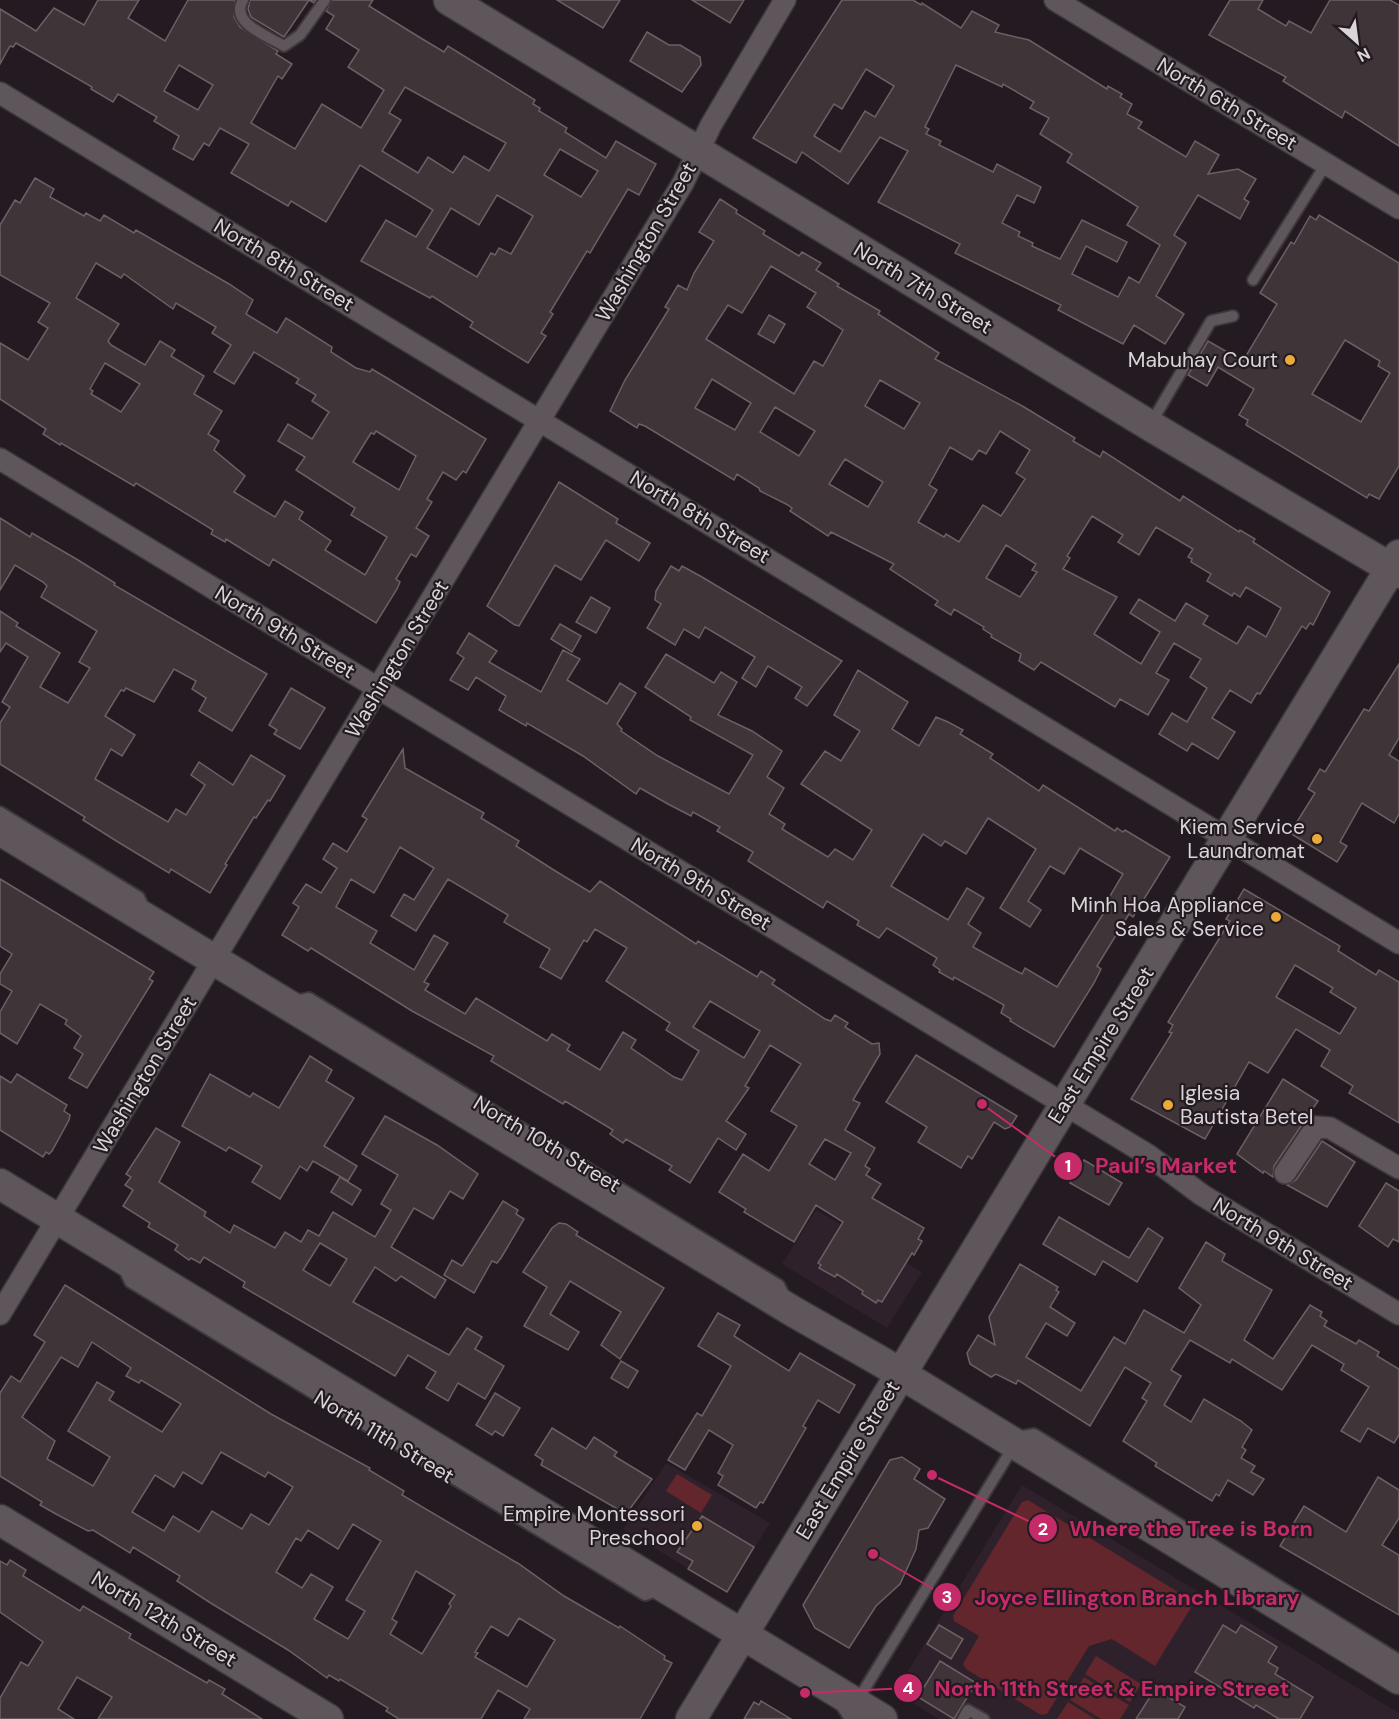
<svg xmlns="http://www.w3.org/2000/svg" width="1399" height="1719" viewBox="0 0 1399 1719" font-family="'DM Sans',sans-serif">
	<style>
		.built { fill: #2f212b }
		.green { fill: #62262c }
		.building { fill: #3f3438; stroke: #6c6064; stroke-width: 1.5; fill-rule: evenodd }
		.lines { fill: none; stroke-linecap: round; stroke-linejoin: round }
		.lane-casing { stroke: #3d373b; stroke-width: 14 }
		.street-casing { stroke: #3d373b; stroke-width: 24 }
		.secondary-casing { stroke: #3d373b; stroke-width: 33 }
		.lane { stroke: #5f565c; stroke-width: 10 }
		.street { stroke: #5f565c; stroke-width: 21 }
		.secondary { stroke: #5f565c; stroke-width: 30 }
		.poi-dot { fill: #eca93a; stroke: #231b21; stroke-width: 2 }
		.labels { text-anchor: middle; stroke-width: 4.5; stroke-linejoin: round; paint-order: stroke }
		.street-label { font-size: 21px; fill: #dad4d8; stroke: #231b21 }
		.poi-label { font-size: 21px; fill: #dad4d8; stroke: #231b21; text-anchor: end }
		.leader { fill: none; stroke: #c42b68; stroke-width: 2 }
		.callout-dot { fill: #c42b68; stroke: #231b21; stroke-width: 2 }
		.mark-label { font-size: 18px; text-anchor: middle; font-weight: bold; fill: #fff }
		.callout-label { font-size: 22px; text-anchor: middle; font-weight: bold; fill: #c42b68; stroke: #231b21; stroke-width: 4.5; stroke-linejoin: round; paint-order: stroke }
	</style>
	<rect width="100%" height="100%" fill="#231b21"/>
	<g class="built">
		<polygon points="816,1210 922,1272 887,1328 782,1264"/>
		<polygon points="666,1463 770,1523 727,1592 623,1529"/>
		<polygon points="1022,1485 1399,1713 1399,1719 938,1719 895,1692"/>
	</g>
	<g class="green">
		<polygon points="677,1474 712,1495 701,1513 666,1491"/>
		<polygon points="1028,1500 1191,1600 1192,1606 1155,1666 1112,1639 1089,1646 1047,1714 1041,1715 966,1669 963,1664 979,1636 954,1621 953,1616 1022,1502"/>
		<polygon points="1096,1656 1141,1684 1130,1702 1085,1674"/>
		<polygon points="1084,1677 1129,1705 1120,1719 1101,1719 1070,1700"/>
		<polygon points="1068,1702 1095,1719 1057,1719"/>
	</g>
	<g class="building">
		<path d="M98,0H139L128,18L165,41L188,0H235L234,17L240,27L278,51L276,54L292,64L282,79L278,76L251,123L295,149L322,104L361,128L384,90L348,67L359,50L326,29L334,16L326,11L332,0H373L369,6L419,37L444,52L448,46L535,100L533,104L540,108L539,111L567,128L565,132L606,158L616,141L656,164L639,195L628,189L590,253L587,251L550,312L553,314L541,333L546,336L528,363L470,327L473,322L432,296L430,298L361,261L386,220L416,237L433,210L360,165L326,222L291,201L288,206L231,173L249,144L220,128L209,146L204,143L193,160L173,149L179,136L154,121L157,117L118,94L113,102L91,89L92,87L16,43L13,47L10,46L0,64V9L36,31L54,8L84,25ZM179,65L213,85L198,110L164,91ZM405,87L506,143L489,171L464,156L453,173L428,157L418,173L382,151L401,120L389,113ZM560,149L598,171L581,197L544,175ZM497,195L533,216L511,254L499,248L495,255L491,253L477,277L427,248L451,208L479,225Z"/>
		<polygon points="250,0 316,0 314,3 309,0 284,37 251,17 248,9"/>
		<polygon points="557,0 620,0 603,28"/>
		<polygon points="692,0 744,0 730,23"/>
		<path d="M842,0H913L921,5L922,3L961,28L972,11L999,25L995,32L1029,40L1107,89L1108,86L1122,94L1120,97L1132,104L1127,114L1142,122L1138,128L1186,157L1195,141L1219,155L1208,174L1238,169L1256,179L1244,199L1249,202L1240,219L1198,195L1174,235L1186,243L1156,296L1184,314L1165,344L1134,325L1123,344L1058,310L1061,305L955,253L960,244L878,202L908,151L880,137L848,184L802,152L796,163L753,138ZM956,65L1002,87L1003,84L1034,102L1030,108L1049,118L1040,134L1072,154L1067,162L1138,207L1127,225L1160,245L1139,283L1129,277L1118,297L1072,274L1086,246L1117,262L1127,242L1082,220L1060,259L1032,246L1033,243L1018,236L1020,232L1002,223L1017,195L1034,203L1041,187L997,164L993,172L939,145L941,141L926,134L929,129L925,127ZM866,69L894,86L875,117L865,111L840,152L814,136L834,104L842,109Z"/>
		<polygon points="1230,0 1263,0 1258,9 1286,26 1289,21 1311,33 1330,0 1390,0 1399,5 1399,146 1345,111 1342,118 1283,81 1286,77 1209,35"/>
		<polygon points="647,32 669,45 680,45 700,57 701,65 682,92 630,61"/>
		<path d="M35,178L54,189L50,197L84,216L86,213L100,221L104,215L134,233L136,230L229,284L253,300L246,314L277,333L286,318L332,347L331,352L356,368L370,372L372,369L387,378L486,439L466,473L463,471L456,480L443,472L427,499L432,502L416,528L429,536L416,557L411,554L396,579L400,582L397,589L376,623L273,559L269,566L226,539L225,542L211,534L213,530L136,483L134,486L61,443L60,445L43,434L46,429L0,399V343L28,360L48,328L38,322L50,303L0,275V225L15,200L20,203ZM96,263L121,278L124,274L173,309L176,303L216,327L212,333L231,345L214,372L234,384L254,352L299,379L296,383L316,395L312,401L329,412L312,439L288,424L278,441L305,457L296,470L355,508L351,515L387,537L365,575L325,550L331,541L299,519L303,512L285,501L275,517L234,492L245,476L214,450L219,441L208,434L222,411L194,394L204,376L171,356L175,350L160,341L145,365L111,345L108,341L119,324L76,298ZM105,363L140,384L121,412L91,394L93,391L90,389ZM376,431L416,456L399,490L353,462L371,433L374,434Z"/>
		<path d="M720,199L737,210L736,213L765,231L763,234L799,256L802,252L821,263L816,270L839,284L837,286L880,311L878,314L939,353L935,359L1024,407L1075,438L1073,441L1100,457L1103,451L1180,501L1183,496L1239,532L1240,530L1255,539L1253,542L1330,592L1313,625L1310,623L1306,629L1302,626L1260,694L1257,693L1251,703L1230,690L1212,718L1235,732L1218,759L1192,743L1187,751L1159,734L1172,713L1187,722L1207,688L1190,677L1201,659L1174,643L1156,673L1169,680L1148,715L1120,699L1115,707L1041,662L1034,670L1019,661L1021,654L991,637L992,635L983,629L984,627L954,609L951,615L935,605L938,601L890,569L894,564L831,532L828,536L790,511L792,508L786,504L760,491L759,488L737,474L734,480L645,426L639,424L637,428L610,411L625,380L669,309L665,307L678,285L687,290L694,273L714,241L699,232ZM771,266L816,293L807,307L843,330L823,366L814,361L794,394L706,339L728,305L742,313ZM712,379L751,403L735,430L695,408ZM880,380L920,403L904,429L865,406ZM775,407L815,431L799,456L760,432ZM1000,431L1030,450L1016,473L1025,479L1001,516L983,505L959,542L946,534L944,537L918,522L937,490L929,485L950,447L972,460L979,450L986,454ZM845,459L883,482L868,507L829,484ZM1092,516L1123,535L1118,542L1139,555L1156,527L1193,549L1188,557L1192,559L1191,562L1211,574L1207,581L1232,596L1234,593L1240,597L1246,587L1281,608L1266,637L1248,626L1237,644L1203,624L1208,616L1186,603L1175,621L1139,599L1130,613L1160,632L1141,664L1094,634L1117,597L1063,569L1070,558L1067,556ZM1006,545L1036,564L1032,570L1037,572L1020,597L986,578Z"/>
		<path d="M1319,215L1399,263V466L1379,499L1369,494L1367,498L1246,425L1248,420L1239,415L1254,389L1218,367L1207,386L1188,375L1208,341L1243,361L1277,304L1260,293L1291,242L1294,244L1310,216L1316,220ZM1345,340L1380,361L1378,366L1390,373L1361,422L1312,394Z"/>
		<polygon points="769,315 785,324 774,343 758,334"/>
		<polygon points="559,482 618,519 616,523 650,543 639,561 606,540 581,580 555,565 519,626 515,625 487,606"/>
		<polygon points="0,518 30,537 32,533 78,560 115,583 114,585 267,674 232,731 199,711 206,698 192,689 196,681 174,669 154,702 126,688 124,691 121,690 105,716 135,735 122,756 111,749 95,779 168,822 176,809 186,815 205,785 191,775 199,762 233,785 251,755 285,776 270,801 268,800 256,818 254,817 225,864 227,865 210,893 171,869 169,873 118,842 83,820 85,817 0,764 0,723 10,707 2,702 28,657 6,643 0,652 0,611 18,623 16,626 60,653 40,687 68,703 90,668 79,662 97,631 41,597 47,586 43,582 15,565 0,590"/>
		<polygon points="671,566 679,571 682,566 702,577 842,661 807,706 795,698 802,687 768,666 756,687 742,678 755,657 705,627 699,638 684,629 675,645 647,628 661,604 655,600 656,591"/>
		<polygon points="591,597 610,608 596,633 576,622"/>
		<polygon points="560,624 581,636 572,652 551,639"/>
		<path d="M469,633L497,651L489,662L541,692L563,650L580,659L567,680L607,704L620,683L636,693L617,724L622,729L621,731L658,756L729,794L753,755L690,720L691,717L645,687L666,654L714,683L721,672L737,682L718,715L752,731L782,751L767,777L784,788L769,814L785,824L782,829L828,857L835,849L853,860L872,830L801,784L825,751L841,761L860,731L834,715L858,670L908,702L892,729L919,746L936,717L948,722L963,730L960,734L993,754L990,758L1039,791L1043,785L1115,831L1117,828L1123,832L1125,830L1170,857L1133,917L1129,914L1097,966L1101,969L1094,983L1054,1047L1010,1021L1011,1019L1001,1013L1004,1005L954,977L953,980L939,972L940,970L933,965L937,958L887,928L879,938L857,925L859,921L827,901L823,908L748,861L753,852L717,831L720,827L693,812L691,816L668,804L640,788L636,794L583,756L527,723L526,726L499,710L506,696L476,677L468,690L450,680L464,658L457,653ZM988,818L1036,849L1000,908L1030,927L1041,910L1028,901L1050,866L1064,874L1080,848L1123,874L1107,901L1110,903L1057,987L1025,968L1022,974L973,947L981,933L968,924L984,898L967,888L948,920L891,886L923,834L941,846L945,841L966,854Z"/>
		<polygon points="1399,664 1399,738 1389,755 1399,761 1399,814 1394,823 1362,803 1340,842 1347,846 1337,862 1290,833 1315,793 1308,789 1320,769 1325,772 1364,709 1369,711"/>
		<polygon points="291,688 325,708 300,749 274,734 277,730 269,725"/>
		<path d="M403,749L405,768L484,813L481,818L519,841L516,846L557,872L590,892L600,881L696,944L698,941L757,977L761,971L775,980L772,984L825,1019L831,1021L835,1015L848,1023L845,1027L872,1044L879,1043L880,1054L853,1100L860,1103L845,1130L875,1148L865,1166L870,1169L866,1175L881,1184L872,1198L924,1228L918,1239L922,1241L914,1255L912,1253L882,1302L878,1300L876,1303L862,1294L863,1291L837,1274L835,1277L819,1268L821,1265L818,1263L843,1222L816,1205L794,1242L744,1212L746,1209L719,1192L743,1154L769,1171L797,1126L771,1111L801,1064L770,1045L745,1086L749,1088L726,1121L746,1134L736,1150L718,1138L690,1183L669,1170L672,1166L626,1139L623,1143L610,1134L613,1130L565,1101L563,1104L491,1061L494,1056L412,1011L311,948L308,951L282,935L299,907L293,903L306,884L321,893L337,868L323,859L333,843L347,852L367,819L362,816ZM400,847L434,868L414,900L404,894L391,916L416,931L448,879L508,915L504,922L550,949L540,967L561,979L584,940L587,942L595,929L627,948L606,981L670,1023L666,1030L699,1051L682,1080L674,1077L631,1048L636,1040L623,1032L600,1070L567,1050L570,1045L552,1034L547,1041L476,998L465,1014L425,990L429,984L424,982L448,943L434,935L414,970L370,943L377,931L336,907L351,879L374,893ZM710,1001L760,1031L744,1058L693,1027ZM825,1139L851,1153L835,1180L809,1164Z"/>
		<polygon points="0,879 154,972 149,979 153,981 87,1088 69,1078 83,1054 74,1048 81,1036 65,1024 67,1020 40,1004 17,1044 0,1033 0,1012 12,991 0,984 0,974 12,954 0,946"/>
		<path d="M1244,889L1340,946L1338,951L1376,975L1379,970L1399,982V1123L1349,1093L1353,1086L1321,1066L1330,1050L1296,1029L1268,1073L1249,1062L1205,1139L1131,1099L1172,1033L1169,1032L1173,1025L1168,1022L1230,921L1226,919ZM1295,965L1333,988L1330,992L1356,1008L1340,1034L1276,997Z"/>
		<polygon points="916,1055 1017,1116 1010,1127 1005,1129 994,1122 972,1159 968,1156 961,1168 918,1142 927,1127 886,1102"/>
		<polygon points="310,1056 332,1070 326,1081 354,1098 324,1146 357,1166 348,1181 313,1161 307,1171 300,1166 280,1199 252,1182 262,1166 229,1147 226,1151 182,1126 210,1074 250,1097 253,1093 279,1108"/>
		<polygon points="17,1074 67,1105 64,1111 70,1115 69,1120 52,1151 49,1154 46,1152 43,1157 0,1130 0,1076 11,1083"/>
		<polygon points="1283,1079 1318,1101 1274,1166 1273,1177 1264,1171 1263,1173 1237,1154"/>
		<path d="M385,1116L437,1145L478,1174L463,1199L450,1191L433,1219L414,1208L391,1247L446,1280L435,1298L401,1276L396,1281L375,1267L353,1302L449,1355L467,1328L482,1337L475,1349L504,1366L485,1399L458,1383L448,1401L426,1388L436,1372L408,1355L395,1376L243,1287L245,1282L204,1257L200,1263L191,1258L189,1260L175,1250L178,1245L148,1227L150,1223L123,1206L133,1190L125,1185L131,1177L126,1174L156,1128L180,1142L159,1182L206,1212L204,1216L230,1233L234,1225L275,1248L285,1232L301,1242L308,1230L319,1236L333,1212L375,1237L391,1210L381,1204L398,1175L362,1154ZM320,1243L347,1259L330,1286L303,1270Z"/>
		<polygon points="1322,1141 1355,1162 1327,1207 1287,1185 1296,1180"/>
		<polygon points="1084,1160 1122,1183 1109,1205 1070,1183"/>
		<polygon points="340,1177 361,1190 352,1205 331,1192"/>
		<polygon points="1386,1183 1399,1191 1399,1242 1393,1239 1388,1247 1359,1226"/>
		<polygon points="503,1201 518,1210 516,1214 524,1219 501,1258 497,1263 492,1261 474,1293 444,1275 452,1260 462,1266"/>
		<polygon points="1059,1217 1129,1258 1148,1228 1163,1238 1137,1282 1103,1261 1095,1275 1043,1244"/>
		<polygon points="559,1223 566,1224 578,1232 576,1235 664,1288 620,1359 601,1345 621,1312 570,1281 550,1314 579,1332 568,1350 524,1326 547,1287 523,1272 552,1228"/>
		<polygon points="1206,1242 1225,1254 1222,1261 1272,1290 1244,1340 1273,1359 1310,1305 1322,1312 1320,1316 1327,1321 1324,1326 1356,1344 1359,1340 1379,1352 1377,1356 1399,1369 1399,1435 1394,1443 1368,1428 1360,1442 1341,1431 1369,1387 1341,1370 1344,1364 1312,1345 1282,1390 1232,1359 1230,1363 1190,1340 1171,1370 1181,1376 1164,1405 1191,1422 1204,1399 1241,1421 1252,1430 1242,1447 1246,1450 1241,1458 1255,1466 1251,1472 1264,1479 1253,1495 1228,1480 1219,1496 1216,1494 1212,1501 1155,1466 1157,1463 1123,1441 1147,1401 1142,1398 1151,1383 1125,1367 1090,1426 1018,1380 1016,1384 996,1374 991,1377 970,1364 967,1353 978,1335 995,1345 989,1317 1020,1264 1058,1287 1056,1290 1059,1292 1050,1307 1075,1323 1067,1336 1046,1323 1026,1357 1081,1391 1114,1337 1125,1344 1144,1310 1184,1333 1201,1305 1179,1288"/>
		<path d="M65,1285L271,1414L370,1468L369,1470L404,1491L402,1495L519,1564L564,1596L619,1628L620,1626L665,1656L664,1659L672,1663L640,1719H524L530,1709L498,1690L481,1719H399L386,1711L388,1708L340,1679L339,1681L329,1675L327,1678L288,1650L209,1602L177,1581L180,1576L133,1547L130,1553L93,1530L88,1531L56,1514L40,1505L42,1502L0,1476V1393L11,1376L20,1382L45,1342L34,1335ZM92,1342L131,1368L126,1376L139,1383L141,1380L181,1404L162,1432L109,1400L114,1392L97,1382L68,1431L110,1457L93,1486L47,1459L55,1441L22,1417L61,1357L78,1367ZM221,1452L265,1477L268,1472L293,1487L269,1525L251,1514L242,1529L212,1511L199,1532L173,1516L164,1531L132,1512L155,1475L174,1487L183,1472L202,1484ZM353,1524L381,1541L346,1600L365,1611L348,1639L314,1619L333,1587L311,1574L302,1588L276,1572L296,1538L301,1541L308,1530L338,1549ZM416,1571L455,1595L449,1604L451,1606L422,1654L390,1634L397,1622L392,1619ZM519,1618L555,1640L527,1687L475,1657L478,1653L475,1652L491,1626L508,1636Z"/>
		<polygon points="718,1313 740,1325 734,1336 789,1371 800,1353 855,1385 839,1413 818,1400 803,1426 806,1428 763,1503 760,1502 756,1508 718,1485 723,1476 718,1473 733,1445 709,1430 685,1470 668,1460 697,1413 702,1416 731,1366 698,1346"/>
		<polygon points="621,1361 638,1371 628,1388 611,1378"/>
		<polygon points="495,1393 520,1408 503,1436 495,1431 492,1435 476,1425"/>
		<polygon points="552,1428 586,1449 594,1437 617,1452 614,1456 652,1479 626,1514 541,1465 543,1460 535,1455"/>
		<polygon points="902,1457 920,1469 914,1479 945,1499 928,1528 919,1530 916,1549 900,1584 876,1606 849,1648 815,1628 803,1605 890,1460"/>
		<polygon points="1378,1477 1399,1490 1399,1518 1382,1545 1399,1555 1399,1615 1280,1546 1304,1506 1346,1532"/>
		<polygon points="702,1516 754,1547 727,1592 688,1569 693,1561 677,1552"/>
		<polygon points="10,1560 26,1570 23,1576 80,1611 83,1606 131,1634 129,1638 207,1683 209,1680 225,1689 222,1694 262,1719 98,1719 112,1697 77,1677 58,1709 74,1719 0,1719 0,1698 21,1662 28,1666 43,1642 0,1612 0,1561 7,1565"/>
		<polygon points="939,1625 963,1639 951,1659 927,1644"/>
		<polygon points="1223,1625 1236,1633 1241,1625 1277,1647 1268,1662 1278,1668 1275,1674 1313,1697 1300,1719 1279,1719 1256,1705 1254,1708 1195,1672"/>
		<polygon points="940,1661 976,1683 954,1719 918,1697"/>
		<polygon points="1155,1689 1185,1707 1178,1719 1136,1719"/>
		<polygon points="761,1701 791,1719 744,1719 754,1702 759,1705"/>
	</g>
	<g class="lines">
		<defs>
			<g id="lane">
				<path d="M243,0C229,23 268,36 284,46L300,35L325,0"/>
				<polyline points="1253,280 1326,164"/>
				<polyline points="1150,425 1211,321 1233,316"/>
				<polyline points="0,812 139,897 145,910"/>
				<polyline points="295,1001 309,998 779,1285 785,1297"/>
				<polyline points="123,1267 130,1282 645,1595 660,1590"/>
				<polyline points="839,1702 850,1719"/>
				<polyline points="856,1703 1015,1444 1023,1436 1034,1434 1399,1660"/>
				<polyline points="963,1719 968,1710 984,1719"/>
			</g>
			<g id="street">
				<polyline points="1055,0 1399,208"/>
				<polyline points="0,93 1399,943"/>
				<polyline points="0,459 1148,1155 1202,1195 1399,1314"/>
				<polyline points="1285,1173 1316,1127 1330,1128 1399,1168"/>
				<polyline points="0,1314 658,224 683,183 711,125 785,0"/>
			</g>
			<g id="secondary">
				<polyline points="449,0 1149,425 1399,573"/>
				<polyline points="0,830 794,1312 880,1361 1399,1679"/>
				<polyline points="0,1184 882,1719"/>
				<polyline points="0,1520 328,1719"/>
				<polyline points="691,1719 1399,555"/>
			</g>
		</defs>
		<use href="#lane" class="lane-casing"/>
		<use href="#street" class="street-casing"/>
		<use href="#secondary" class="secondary-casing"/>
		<use href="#lane" class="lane"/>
		<use href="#street" class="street"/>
		<use href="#secondary" class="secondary"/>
	</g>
	<g class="poi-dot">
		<circle cx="1290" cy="360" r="6"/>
		<circle cx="1317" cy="839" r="6"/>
		<circle cx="1276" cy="917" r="6"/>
		<circle cx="1168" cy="1105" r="6"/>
		<circle cx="697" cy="1526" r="6"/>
	</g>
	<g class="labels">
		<g class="street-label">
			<text transform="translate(1227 104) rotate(31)" y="7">North 6th Street</text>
			<text transform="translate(646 242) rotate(-60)" y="7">Washington Street</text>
			<text transform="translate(284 265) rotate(31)" y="7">North 8th Street</text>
			<text transform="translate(923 288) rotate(31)" y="7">North 7th Street</text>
			<text transform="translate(700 517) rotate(31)" y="7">North 8th Street</text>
			<text transform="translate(285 632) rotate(31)" y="7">North 9th Street</text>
			<text transform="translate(397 659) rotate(-59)" y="7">Washington Street</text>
			<text transform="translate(701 884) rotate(31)" y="7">North 9th Street</text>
			<text transform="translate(1101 1045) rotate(-58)" y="7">East Empire Street</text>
			<text transform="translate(145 1075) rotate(-59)" y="7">Washington Street</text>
			<text transform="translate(547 1144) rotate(31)" y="7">North 10th Street</text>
			<text transform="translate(1283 1244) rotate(31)" y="7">North 9th Street</text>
			<text transform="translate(384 1437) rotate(31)" y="7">North 11th Street</text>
			<text transform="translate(848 1460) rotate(-59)" y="7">East Empire Street</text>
			<text transform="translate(164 1619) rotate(31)" y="7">North 12th Street</text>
		</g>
		<g class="poi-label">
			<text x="1278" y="367">Mabuhay Court</text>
			<text x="1305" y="834">Kiem Service<tspan x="1305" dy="24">Laundromat</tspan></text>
			<text x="1264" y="912">Minh Hoa Appliance<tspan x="1264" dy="24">Sales &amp; Service</tspan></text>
			<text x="1180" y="1100" text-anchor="start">Iglesia<tspan x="1180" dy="24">Bautista Betel</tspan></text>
			<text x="685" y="1521">Empire Montessori<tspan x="685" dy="24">Preschool</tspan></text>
		</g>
	</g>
	<path class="leader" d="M982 1104L1068 1166M932 1475L1043 1528M873 1554L947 1597M805 1693L908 1688"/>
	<g class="callout-dot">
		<circle cx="982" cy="1104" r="6"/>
		<circle cx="932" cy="1475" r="6"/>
		<circle cx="873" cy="1554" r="6"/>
		<circle cx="805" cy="1693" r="6"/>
		<circle cx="1068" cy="1166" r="15"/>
		<circle cx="1043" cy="1528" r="15"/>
		<circle cx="947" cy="1597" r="15"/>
		<circle cx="908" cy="1688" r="15"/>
	</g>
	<g class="mark-label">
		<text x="1068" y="1172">1</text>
		<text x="1043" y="1535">2</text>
		<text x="947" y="1603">3</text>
		<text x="908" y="1694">4</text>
	</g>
	<g class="callout-label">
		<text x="1166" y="1173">Paul’s Market</text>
		<text x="1191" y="1536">Where the Tree is Born</text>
		<text x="1137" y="1605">Joyce Ellington Branch Library</text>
		<text x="1112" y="1696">North 11th Street &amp; Empire Street</text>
	</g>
	<g transform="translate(1357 42) rotate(152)" stroke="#231b21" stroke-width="4.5" paint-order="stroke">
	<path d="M0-4.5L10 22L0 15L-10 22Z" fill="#dad4d8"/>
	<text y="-9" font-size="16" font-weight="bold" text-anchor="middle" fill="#dad4d8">N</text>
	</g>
</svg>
